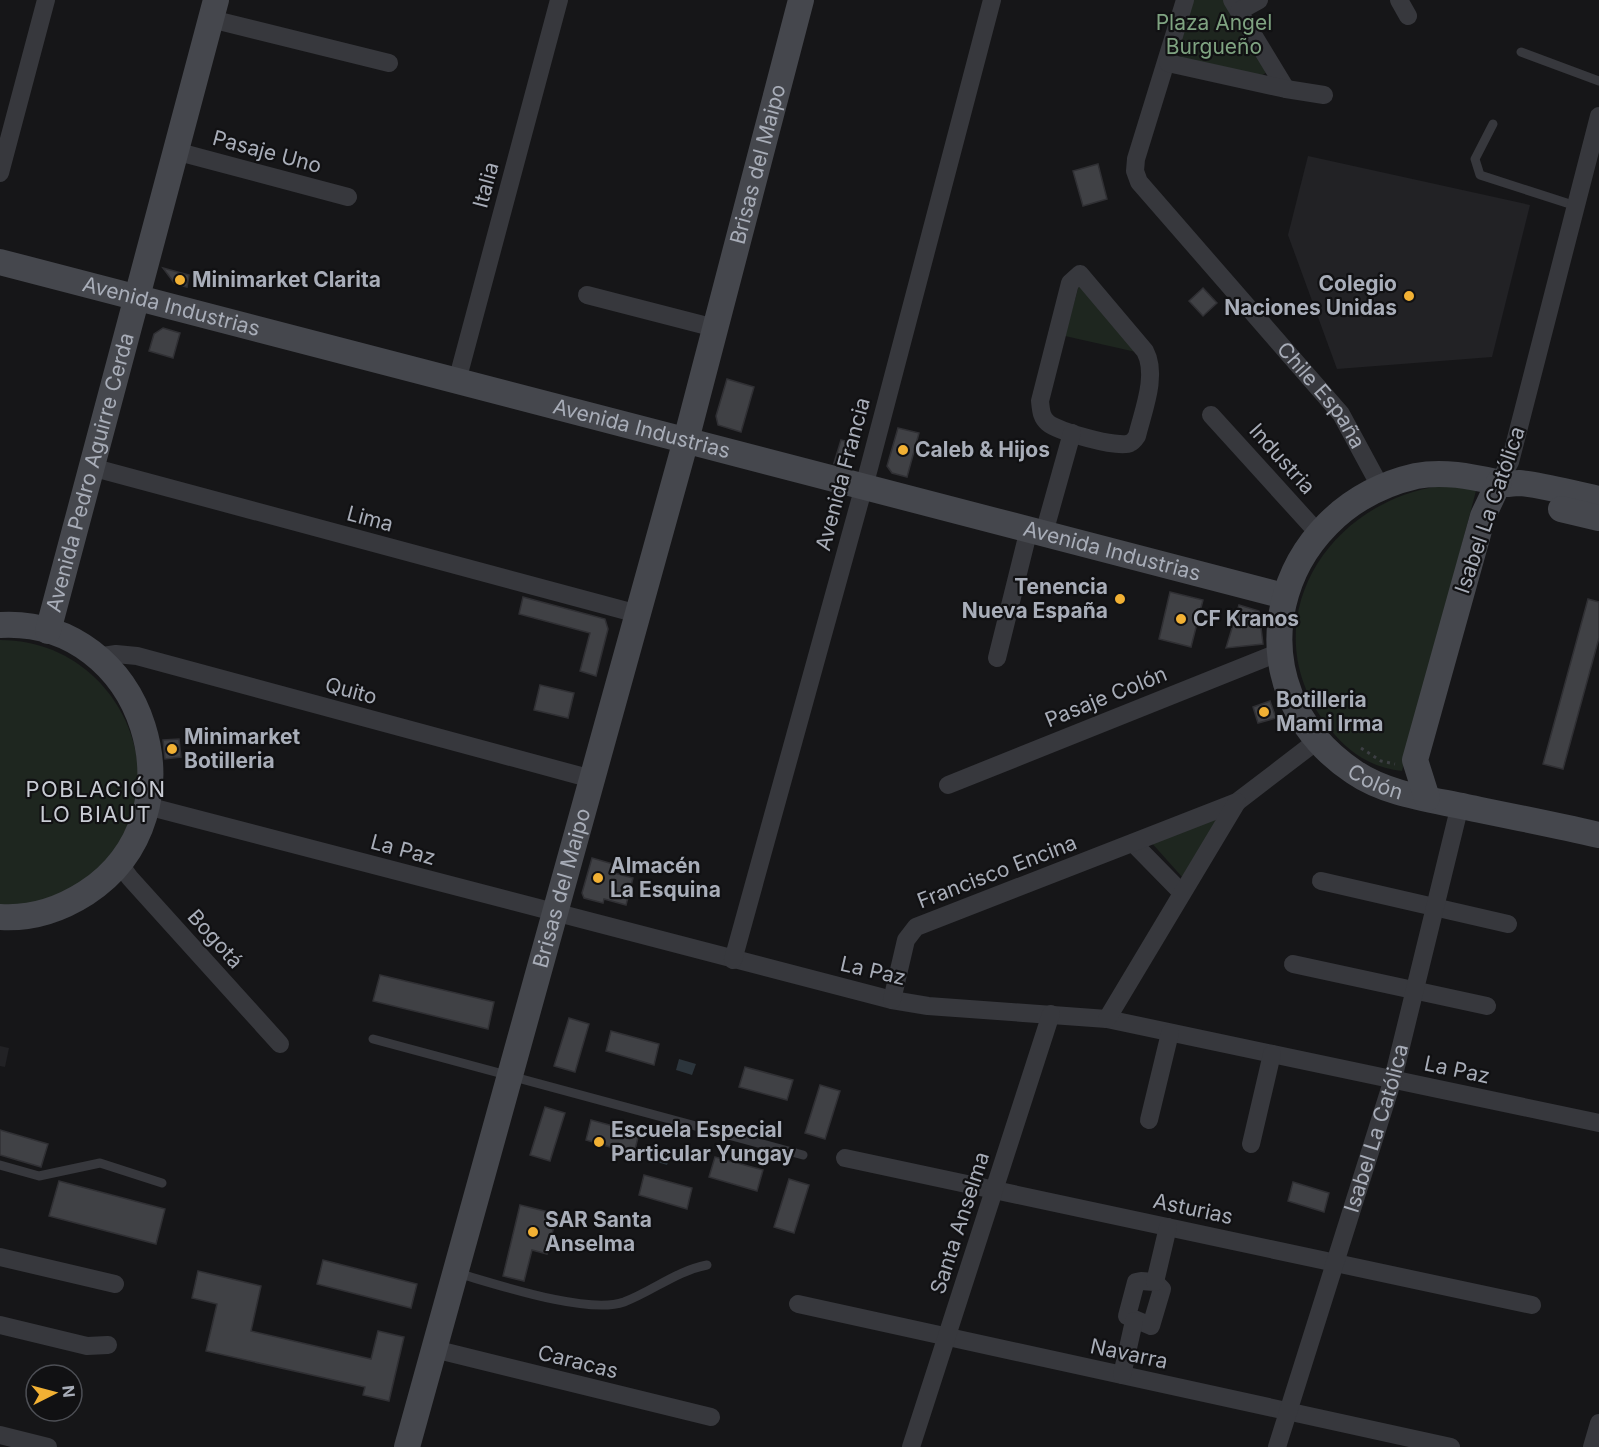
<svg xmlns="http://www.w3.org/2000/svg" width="1599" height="1447" viewBox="0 0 1599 1447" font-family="Inter,sans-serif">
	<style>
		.built { fill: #222225 }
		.green { fill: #1e261f }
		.water { fill: #2c353c }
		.building { fill: #404145; stroke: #303034; stroke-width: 1.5 }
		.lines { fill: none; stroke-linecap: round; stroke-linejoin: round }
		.path { stroke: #3d3f44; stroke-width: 3; stroke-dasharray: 3 4.5; stroke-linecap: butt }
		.lane { stroke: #37383d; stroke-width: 9 }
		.street { stroke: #37383d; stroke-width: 18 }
		.secondary { stroke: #45474d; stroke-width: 26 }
		.poi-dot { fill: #f2b134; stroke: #111113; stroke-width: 2 }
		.labels { text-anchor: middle; stroke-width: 4.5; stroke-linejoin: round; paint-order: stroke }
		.park-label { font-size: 21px; fill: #7fa381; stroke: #111113 }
		.street-label { font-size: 21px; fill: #a8adb8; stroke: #111113 }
		.poi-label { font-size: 21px; font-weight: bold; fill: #a8adb8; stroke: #111113; text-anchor: start }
		.neighbourhood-label { font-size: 22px; letter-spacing: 1.5px; fill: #c9ccd4; stroke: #111113 }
	</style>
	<rect width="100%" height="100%" fill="#161618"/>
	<g class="built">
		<polygon points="1308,156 1530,205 1492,357 1337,369 1288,235"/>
		<polygon points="0,1046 9,1048 5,1067 0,1066"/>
	</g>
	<g class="green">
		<polygon points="1191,0 1228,0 1270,70 1258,78 1183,59 1178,51"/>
		<polygon points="1079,285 1136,352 1065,336"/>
		<path d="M1440,486L1477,487L1402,771C1372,768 1349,753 1330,729C1249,629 1322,503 1440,486Z"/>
		<path d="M0,640C130,640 192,809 81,883C73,889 63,897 54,900C37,906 17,907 0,910Z"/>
		<polygon points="1224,812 1183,878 1150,841"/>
	</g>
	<g class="water">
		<polygon points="679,1059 696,1064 692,1075 676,1070"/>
		<polygon points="654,1148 671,1154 667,1165 651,1160"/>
	</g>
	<g class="building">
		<polygon points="1098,164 1107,199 1083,206 1073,171"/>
		<polygon points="163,268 189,275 187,287 175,284"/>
		<polygon points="1203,288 1217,303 1203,316 1189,301"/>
		<polygon points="163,328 180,333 173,358 149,351 154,334"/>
		<polygon points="727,379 754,387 741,432 718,425 716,416"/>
		<polygon points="898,428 919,433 907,477 892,473 887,466"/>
		<polygon points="841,440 853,443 849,455 834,463"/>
		<polygon points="1170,592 1203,600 1191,647 1159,639"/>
		<polygon points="523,597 605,619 608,629 596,676 580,671 590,633 519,614"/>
		<polygon points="1588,599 1599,602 1599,638 1563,769 1543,764"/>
		<polygon points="1239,605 1259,611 1263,644 1226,648"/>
		<polygon points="540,685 574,693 568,718 534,710"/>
		<polygon points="1270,701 1276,718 1258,723 1253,707"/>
		<polygon points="179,739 181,757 165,759 163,740"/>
		<polygon points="592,858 613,864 611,872 633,878 626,905 604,899 603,903 584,898 582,893"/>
		<polygon points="380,975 494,1002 488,1029 373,1001"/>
		<polygon points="569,1018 589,1024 575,1072 554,1066"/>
		<polygon points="611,1031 659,1044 654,1065 606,1051"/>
		<polygon points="745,1067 793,1080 787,1100 739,1087"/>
		<polygon points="820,1085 840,1091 825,1139 805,1133"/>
		<polygon points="545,1107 565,1113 550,1161 530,1155"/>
		<polygon points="591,1120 639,1133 634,1154 586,1140"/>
		<polygon points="0,1130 48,1144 41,1167 0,1155"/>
		<polygon points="715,1157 763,1170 757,1191 709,1177"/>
		<polygon points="644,1175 692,1188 687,1209 639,1195"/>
		<polygon points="789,1179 809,1185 794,1233 774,1227"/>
		<polygon points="59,1181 165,1209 156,1244 49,1216"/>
		<polygon points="1293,1182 1329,1193 1324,1212 1288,1201"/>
		<polygon points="520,1205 557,1214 547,1254 532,1250 524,1281 503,1276"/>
		<polygon points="323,1260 417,1284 411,1308 317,1284"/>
		<polygon points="198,1271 261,1286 251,1331 371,1359 378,1331 404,1337 389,1401 363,1395 365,1387 206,1351 217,1304 192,1298"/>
	</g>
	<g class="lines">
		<polyline class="path" points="1361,748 1381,761 1395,764"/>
		<g class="lane">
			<polyline points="1521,52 1599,81"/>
			<polyline points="1493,124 1475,159 1480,175 1576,206"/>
			<polyline points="373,1039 803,1155"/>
			<polyline points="0,1165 39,1176 100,1163 162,1183"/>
			<path d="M457,1273C496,1284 587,1315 624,1302C653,1291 676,1271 707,1265"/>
		</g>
		<g class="street">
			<path id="s1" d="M1185,0L1136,159L1135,171L1139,182L1341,414L1381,488"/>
			<polyline points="1232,0 1286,89"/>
			<polyline points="1399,0 1408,16"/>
			<polyline points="1239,11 1259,0"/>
			<polyline points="211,19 389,63"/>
			<polyline points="1168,63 1286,89 1324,95"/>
			<polyline points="175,151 348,197"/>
			<polyline points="0,173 46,0"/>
			<path d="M1080,274L1145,351C1158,375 1143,411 1137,436C1135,439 1133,442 1130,443C1119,449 1057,431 1048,423C1041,417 1041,410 1040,401L1070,283Z"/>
			<polyline points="587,295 715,328"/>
			<polyline points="457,381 559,0"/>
			<polyline points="1211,415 1319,534"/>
			<polyline points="91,467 638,614"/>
			<polyline points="1499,482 1510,462 1599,116"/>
			<polyline points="1044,533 1072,433"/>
			<polyline points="97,657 116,654 137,656 592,779"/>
			<polyline points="997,658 1029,529"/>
			<polyline points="948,785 1280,652"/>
			<polyline points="147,806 892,1000 928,1006 1107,1019 1599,1123"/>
			<polyline points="1133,843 1182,893"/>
			<polyline points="119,863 130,878 280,1044"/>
			<polyline points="1321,881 1508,924"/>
			<polyline points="733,960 869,468 992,0"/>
			<polyline points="1293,964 1487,1006"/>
			<polyline points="892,1000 906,940 916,927 1237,802 1318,740"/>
			<polyline points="1107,1019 1237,802"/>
			<polyline points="1149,1120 1170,1033"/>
			<polyline points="1251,1144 1272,1054"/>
			<polyline points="845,1158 1532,1305"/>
			<polyline points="0,1257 115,1284"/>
			<polygon points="1141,1281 1155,1282 1162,1289 1151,1326 1127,1316 1136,1282"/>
			<polyline points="1155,1282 1168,1227"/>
			<polyline points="798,1304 1451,1447"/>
			<polyline points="0,1325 87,1346 108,1345"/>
			<polyline points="434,1349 711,1417"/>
			<polyline points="1122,1375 1134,1321"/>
			<polyline points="0,1435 48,1447"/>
			<polyline points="911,1447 1051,1014"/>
			<path id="s2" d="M1277,1447L1393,1079L1460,805"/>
			<polyline points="1592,1447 1599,1423"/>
		</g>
		<g class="secondary">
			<path id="s3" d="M0,262L1284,596"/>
			<path id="s4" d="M1599,499C1573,494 1545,485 1519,483C1514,483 1510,484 1506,484C1477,478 1446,470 1416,476C1272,509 1227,687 1354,772C1386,794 1429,799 1466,807C1510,816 1555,825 1599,835"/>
			<polyline points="1561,509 1599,518"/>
			<path d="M0,625C145,617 207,814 86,893C61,909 31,919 0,917"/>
			<path id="s5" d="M48,631L216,0"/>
			<polyline points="1427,798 1415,760 1483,516 1499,482"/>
			<path id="s6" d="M407,1447L686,440L801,0"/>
		</g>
	</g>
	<g class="poi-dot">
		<circle cx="180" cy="280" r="6"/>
		<circle cx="1409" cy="296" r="6"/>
		<circle cx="903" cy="450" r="6"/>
		<circle cx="1120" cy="599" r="6"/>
		<circle cx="1181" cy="619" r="6"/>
		<circle cx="1264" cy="712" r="6"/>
		<circle cx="172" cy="749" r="6"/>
		<circle cx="598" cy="878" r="6"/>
		<circle cx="599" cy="1142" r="6"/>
		<circle cx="533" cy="1232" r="6"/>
	</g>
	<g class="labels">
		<g class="park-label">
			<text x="1214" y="30">Plaza Angel<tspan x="1214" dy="24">Burgueño</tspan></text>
		</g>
		<g class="street-label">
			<text transform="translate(267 152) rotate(15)" y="7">Pasaje Uno</text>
			<text dy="7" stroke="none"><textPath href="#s6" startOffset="1330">Brisas del Maipo</textPath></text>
			<text transform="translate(486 185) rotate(-75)" y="7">Italia</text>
			<text dy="7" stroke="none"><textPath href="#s3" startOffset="177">Avenida Industrias</textPath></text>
			<text dy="7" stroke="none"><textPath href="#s1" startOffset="471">Chile España</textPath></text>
			<text dy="7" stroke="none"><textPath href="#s3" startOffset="663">Avenida Industrias</textPath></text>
			<text transform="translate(1282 459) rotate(48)" y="7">Industria</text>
			<text dy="7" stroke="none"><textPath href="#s5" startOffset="164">Avenida Pedro Aguirre Cerda</textPath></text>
			<text transform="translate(843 474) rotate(-75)" y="7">Avenida Francia</text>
			<text transform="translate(1490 510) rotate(-71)" y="7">Isabel La Católica</text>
			<text transform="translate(370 519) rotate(15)" y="7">Lima</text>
			<text dy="7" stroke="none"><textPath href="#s3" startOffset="1149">Avenida Industrias</textPath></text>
			<text transform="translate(351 691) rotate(15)" y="7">Quito</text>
			<text transform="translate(1106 697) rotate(-22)" y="7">Pasaje Colón</text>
			<text dy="7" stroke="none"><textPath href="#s4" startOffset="598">Colón</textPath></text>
			<text transform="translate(403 850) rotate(15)" y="7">La Paz</text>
			<text transform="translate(997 872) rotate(-21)" y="7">Francisco Encina</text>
			<text dy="7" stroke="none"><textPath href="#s6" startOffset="580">Brisas del Maipo</textPath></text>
			<text transform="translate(215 939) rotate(48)" y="7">Bogotá</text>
			<text transform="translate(873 971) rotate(13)" y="7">La Paz</text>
			<text transform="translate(1457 1070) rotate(12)" y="7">La Paz</text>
			<text dy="7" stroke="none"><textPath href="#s2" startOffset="334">Isabel La Católica</textPath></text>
			<text transform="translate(1193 1209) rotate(12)" y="7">Asturias</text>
			<text transform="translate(960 1223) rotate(-72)" y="7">Santa Anselma</text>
			<text transform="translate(1129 1354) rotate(12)" y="7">Navarra</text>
			<text transform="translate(578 1362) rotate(14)" y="7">Caracas</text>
		</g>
		<g class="poi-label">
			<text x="192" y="287">Minimarket Clarita</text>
			<text x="1397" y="291" text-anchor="end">Colegio<tspan x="1397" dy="24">Naciones Unidas</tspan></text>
			<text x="915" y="457">Caleb &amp; Hijos</text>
			<text x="1108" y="594" text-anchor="end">Tenencia<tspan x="1108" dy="24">Nueva España</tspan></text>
			<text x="1193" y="626">CF Kranos</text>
			<text x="1276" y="707">Botilleria<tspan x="1276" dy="24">Mami Irma</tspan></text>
			<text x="184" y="744">Minimarket<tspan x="184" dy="24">Botilleria</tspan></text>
			<text x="610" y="873">Almacén<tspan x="610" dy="24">La Esquina</tspan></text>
			<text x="611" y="1137">Escuela Especial<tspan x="611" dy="24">Particular Yungay</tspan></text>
			<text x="545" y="1227">SAR Santa<tspan x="545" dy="24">Anselma</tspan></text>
		</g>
		<g class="neighbourhood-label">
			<text x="96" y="797">POBLACIÓN<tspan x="96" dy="25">LO BIAUT</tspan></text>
		</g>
	</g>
	<g transform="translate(54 1393) rotate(84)"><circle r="28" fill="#111113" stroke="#4d4f55" stroke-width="1.5"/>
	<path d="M0-4.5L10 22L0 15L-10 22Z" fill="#f2b134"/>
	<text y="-9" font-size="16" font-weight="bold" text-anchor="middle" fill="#a8adb8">N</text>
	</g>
</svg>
